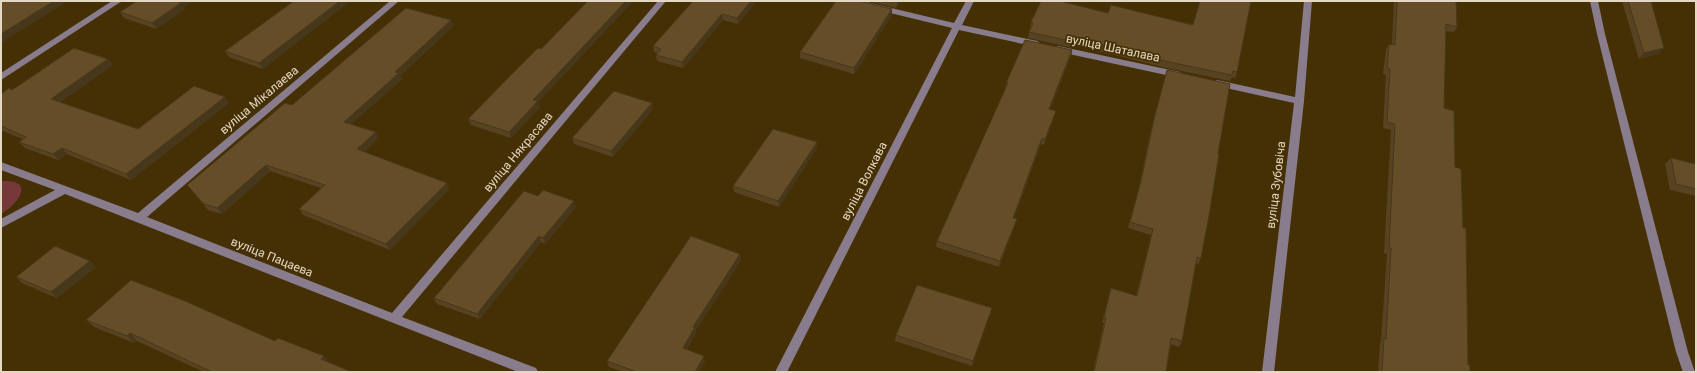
<svg xmlns="http://www.w3.org/2000/svg" width="1697" height="373" viewBox="0 0 1697 373" font-family="Roboto,sans-serif">
	<style>
		.green { fill: #773839 }
		.lines { fill: none; stroke-linecap: round; stroke-linejoin: round }
		.minor { fill: #897c8c; fill-rule: evenodd }
		.wall { fill: #574322 }
		.shaded-wall { fill: #47371b }
		.building { fill: #654e27; stroke: #47371b }
		.labels { text-anchor: middle; stroke-width: 3.5; stroke-linejoin: round; paint-order: stroke }
		.street-label { font-size: 12px; fill: #e5d8c3; stroke: #453005 }
	</style>
	<rect width="100%" height="100%" fill="#453005"/>
	<path class="green" d="M1,181C36,179 19,203 1,214Z"/>
	<g class="lines">
		<g class="minor">
			<polygon points="112,1 122,1 1,80 1,73"/>
			<polygon points="390,1 399,1 147,217 392,313 658,1 666,1 402,317 536,368 538,372 518,372 65,194 1,228 1,219 55,190 1,170 1,162 138,213"/>
			<polygon points="848,1 862,1 954,23 966,1 974,1 962,25 1037,41 1041,44 1037,47 959,30 787,372 775,372 952,28 849,3"/>
			<polygon points="1304,1 1312,1 1304,101 1274,372 1262,372 1294,103 1217,86 1213,83 1217,80 1295,97"/>
			<polygon points="1590,1 1598,1 1605,34 1688,352 1695,372 1683,372 1676,352 1597,34"/>
			<polygon points="1058,46 1180,72 1184,75 1180,78 1055,51 1054,49 1055,47"/>
		</g>
	</g>
	<g class="wall">
		<polygon points="294,1 350,1 263,69 229,57 225,51"/>
		<polygon points="588,1 633,1 538,102 540,107 511,138 471,125 468,119 541,49"/>
		<polygon points="693,1 754,1 754,4 738,24 723,20 683,68 657,61 656,55 657,53 654,52 653,46"/>
		<polygon points="868,1 901,1 896,8"/>
		<polygon points="1200,1 1251,1 1237,72 1235,78 1232,77 1230,81 1167,68 1075,45 1074,48 1028,38 1029,32 1030,28 1031,22 1108,13 1193,24"/>
		<polygon points="1394,1 1456,1 1457,27 1454,32 1446,31 1444,108 1455,167 1463,228 1468,365 1470,372 1378,372 1380,344 1381,341 1387,254 1384,253 1391,130 1383,128 1386,75 1383,74 1386,50 1389,44 1392,44"/>
		<polygon points="1622,1 1651,1 1664,48 1659,54 1639,59"/>
		<polygon points="184,7 185,9 156,29 124,18 120,12"/>
		<polygon points="892,15 854,74 800,58 800,52"/>
		<polygon points="451,20 453,26 400,76 402,79 351,124 379,138 364,152 449,189 390,250 303,215 299,209 321,188 270,171 222,214 208,210 187,185 292,105"/>
		<polygon points="1072,50 1071,56 1050,109 1054,117 1044,145 1041,144 1014,218 1015,225 999,267 936,247 937,241 1005,89 1006,83"/>
		<polygon points="108,59 113,65 60,102 138,129 229,103 131,180 67,154 58,160 25,148 19,142 23,139 1,130 1,94 12,90"/>
		<polygon points="1167,70 1218,154 1201,258 1198,264 1196,263 1182,341 1179,347 1171,344 1166,372 1093,372 1104,323 1102,323 1111,288 1136,296 1151,235 1128,228 1139,187 1152,125"/>
		<polygon points="653,109 613,157 574,144 572,138"/>
		<polygon points="817,142 817,148 779,207 734,192 733,186"/>
		<polygon points="1671,158 1696,164 1696,196 1670,190 1665,164"/>
		<polygon points="538,196 576,207 545,244 541,242 480,319 437,304 434,298"/>
		<polygon points="740,254 741,260 696,330 696,333 687,349 705,361 699,372 624,372 609,367 607,361"/>
		<polygon points="96,267 57,298 22,283 16,277"/>
		<polygon points="990,314 972,366 895,341 896,335"/>
		<polygon points="86,320 275,341 324,356 329,363 352,372 204,372 137,341 134,343 94,327"/>
	</g>
	<g class="shaded-wall">
		<polygon points="54,1 68,1 1,43 1,34"/>
		<polygon points="181,1 194,1 184,7 185,9 156,29 152,23"/>
		<polygon points="340,1 350,1 263,69 259,63"/>
		<polygon points="626,1 633,1 538,102 540,107 511,138 509,132 533,100"/>
		<polygon points="751,1 754,1 754,4 738,24 737,18"/>
		<polygon points="897,1 901,1 896,8 897,2"/>
		<polygon points="892,9 892,15 854,74 854,68"/>
		<polygon points="722,14 723,20 683,68 682,62"/>
		<polygon points="451,20 453,26 400,76 402,79 347,128 344,122 395,72"/>
		<polygon points="1664,48 1659,54 1639,59 1644,53"/>
		<polygon points="1072,50 1071,56 1048,115 1049,109"/>
		<polygon points="108,59 113,65 57,105 51,99"/>
		<polygon points="225,97 229,103 131,180 126,174"/>
		<polygon points="652,103 653,109 613,157 611,151"/>
		<polygon points="1056,111 1054,117 1044,145 1045,139"/>
		<polygon points="376,132 379,138 361,155 357,149"/>
		<polygon points="1042,138 1041,144 1012,223 1013,218"/>
		<polygon points="817,142 817,148 779,207 778,201"/>
		<polygon points="62,148 67,154 58,160 53,154"/>
		<polygon points="266,165 270,171 222,214 217,208"/>
		<polygon points="447,183 449,189 390,250 386,244"/>
		<polygon points="574,201 576,207 545,244 543,238"/>
		<polygon points="1017,219 1015,225 999,267 1000,261"/>
		<polygon points="539,236 541,242 480,319 477,314"/>
		<polygon points="740,254 741,260 696,330 696,333 684,354 683,348 693,327"/>
		<polygon points="90,261 96,267 57,298 51,292"/>
		<polygon points="992,308 990,314 972,366 973,361"/>
		<polygon points="130,333 137,341 134,343 127,336"/>
		<polygon points="324,356 329,363 321,359"/>
		<polygon points="704,356 705,361 699,372 695,372"/>
	</g>
	<g class="building">
		<polygon points="1,1 54,1 1,34"/>
		<polygon points="137,1 181,1 179,2 181,3 152,23 120,12"/>
		<polygon points="294,1 340,1 259,63 225,51"/>
		<polygon points="588,1 626,1 533,100 538,101 509,132 468,119 509,77 538,48 541,49"/>
		<polygon points="693,1 751,1 737,18 722,14 682,62 656,55 661,49 653,46"/>
		<polygon points="836,1 859,1 892,9 854,68 800,52"/>
		<polygon points="1041,1 1060,1 1108,13 1111,5 1193,25 1200,1 1251,1 1237,72 1233,71 1232,75 1169,62 1077,39 1075,42 1029,32 1033,23 1031,22"/>
		<polygon points="1397,1 1456,1 1457,27 1446,24 1444,108 1454,111 1455,167 1461,169 1463,228 1466,228 1468,365 1470,365 1470,372 1382,372 1384,338 1386,339 1391,248 1389,248 1395,124 1387,122 1390,69 1387,68 1389,44 1395,45"/>
		<polygon points="1628,1 1651,1 1664,48 1644,53"/>
		<polygon points="406,8 451,20 395,72 399,73 344,122 376,132 357,149 447,183 386,244 299,209 325,185 266,165 217,208 204,204 187,185 285,103 292,105"/>
		<polygon points="1025,40 1072,50 1049,109 1056,111 1045,139 1042,138 1013,218 1017,219 1000,261 937,241 1008,83 1006,83"/>
		<polygon points="74,48 108,59 51,99 138,129 194,86 225,97 126,174 62,148 53,154 19,142 26,137 1,126 1,94 9,88 12,90"/>
		<polygon points="1167,70 1230,84 1218,154 1219,154 1209,216 1201,258 1197,257 1182,341 1171,338 1166,372 1094,372 1106,318 1104,317 1111,288 1137,296 1153,229 1130,222 1141,181 1154,119"/>
		<polygon points="614,91 652,103 611,151 572,138"/>
		<polygon points="773,129 817,142 778,201 733,186"/>
		<polygon points="1671,158 1696,164 1696,189 1676,184"/>
		<polygon points="543,190 574,201 543,238 539,236 477,314 434,298 524,191 538,196"/>
		<polygon points="691,236 740,254 693,327 695,327 683,348 704,356 695,372 637,372 607,361"/>
		<polygon points="55,246 90,261 51,292 16,277"/>
		<polygon points="131,280 185,301 275,341 278,338 324,356 321,359 352,372 212,372 130,333 127,336 86,320"/>
		<polygon points="917,285 992,308 973,361 896,335"/>
	</g>
	<g class="labels">
		<g class="street-label">
			<text transform="translate(1113 48) rotate(12)" y="4">вуліца Шаталава</text>
			<text transform="translate(259 100) rotate(-40)" y="4">вуліца Мікалаева</text>
			<text transform="translate(518 152) rotate(-50)" y="4">вуліца Някрасава</text>
			<text transform="translate(864 181) rotate(-63)" y="4">вуліца Волкава</text>
			<text transform="translate(1276 185) rotate(-83)" y="4">вуліца Зубовіча</text>
			<text transform="translate(272 257) rotate(22)" y="4">вуліца Пацаева</text>
		</g>
	</g>
	<rect width="1697" height="373" fill="none" stroke="#e5d8c3" stroke-width="4"/>
</svg>
